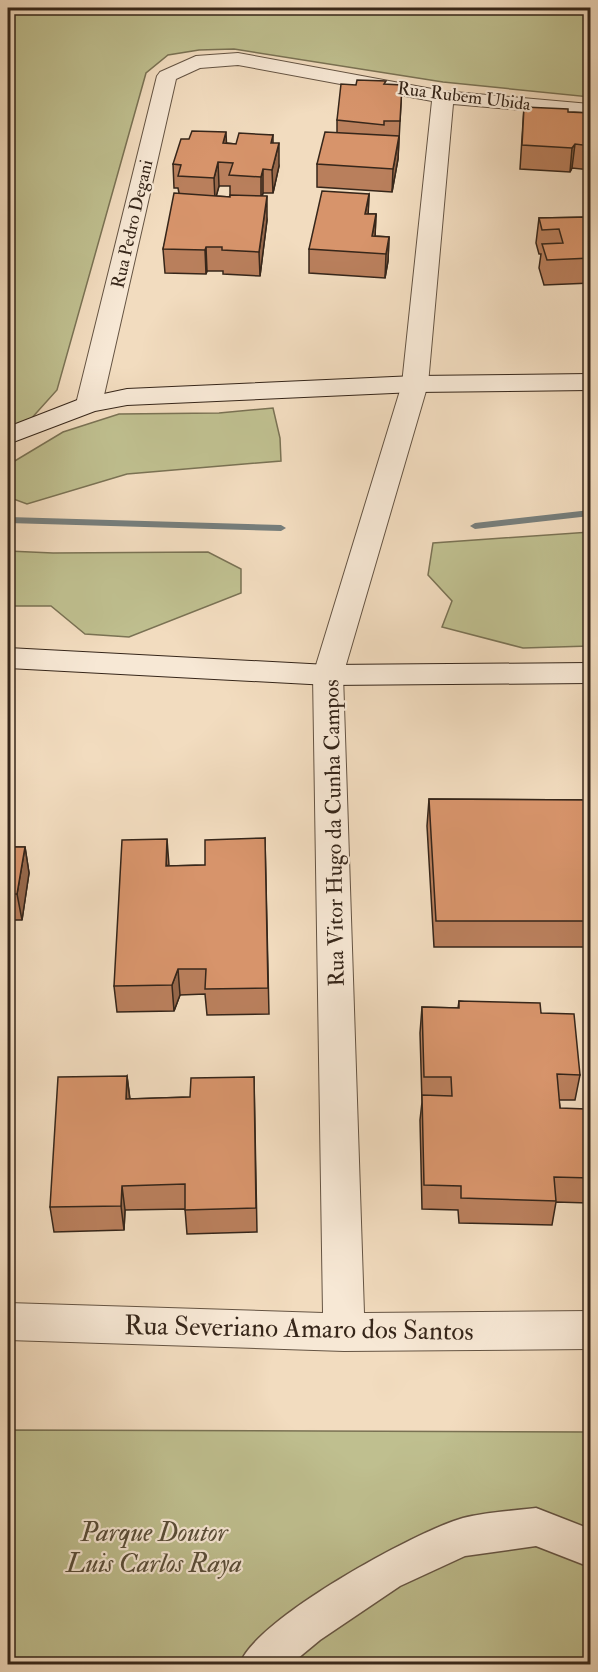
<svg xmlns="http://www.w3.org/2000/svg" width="598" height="1672" viewBox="0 0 598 1672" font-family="'IM FELL Double Pica',serif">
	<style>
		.green { fill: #bfbf8f; stroke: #7a7254; stroke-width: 1.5 }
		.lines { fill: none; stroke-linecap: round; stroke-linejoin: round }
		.stream { fill: #767e7c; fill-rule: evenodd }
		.pedestrian-casing { stroke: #655443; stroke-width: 3 }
		.minor-casing { stroke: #655443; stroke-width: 2 }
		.secondary-casing { stroke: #36261a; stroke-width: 2 }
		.pedestrian { fill: #f7e8d5; fill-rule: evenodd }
		.minor { fill: #f7e8d5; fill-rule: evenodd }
		.secondary { fill: #f7e8d5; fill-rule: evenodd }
		.wall { fill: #b97f5c; stroke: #36261a; stroke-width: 1.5; fill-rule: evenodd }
		.shaded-wall { fill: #96684b; stroke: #36261a; stroke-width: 1.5 }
		.building { fill: #d7946b; stroke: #36261a; stroke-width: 1.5 }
		.labels { text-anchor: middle; stroke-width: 4.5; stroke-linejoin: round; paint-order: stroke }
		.far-street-label { font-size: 18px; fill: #36261a; stroke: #f7e8d5 }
		.street-label { font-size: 22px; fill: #36261a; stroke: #f7e8d5 }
		.near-street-label { font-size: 27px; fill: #36261a; stroke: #f7e8d5 }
		.near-park-label { font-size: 27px; font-style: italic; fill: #584c37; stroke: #f7e8d5 }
	</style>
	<rect width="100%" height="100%" fill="#f2dcbf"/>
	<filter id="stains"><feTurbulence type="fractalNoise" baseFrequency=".00333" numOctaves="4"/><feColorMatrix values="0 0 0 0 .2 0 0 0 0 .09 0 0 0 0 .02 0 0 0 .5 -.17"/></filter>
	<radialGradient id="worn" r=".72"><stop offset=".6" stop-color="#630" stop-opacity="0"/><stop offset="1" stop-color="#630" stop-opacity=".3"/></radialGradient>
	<g class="green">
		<polygon points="8,8 590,8 590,97 443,82 234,49 199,50 168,55 146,73 57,390 29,421 8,426"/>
		<polygon points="273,408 280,438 281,461 127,474 27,504 8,497 8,465 63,432 119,414 219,413"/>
		<polygon points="590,532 590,646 523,648 442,627 452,601 428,575 433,543"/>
		<polygon points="8,551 53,553 208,552 241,569 241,593 129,637 85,634 51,606 8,606"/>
		<polygon points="8,1430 590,1432 590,1664 8,1664"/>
	</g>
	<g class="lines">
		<g class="stream">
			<polygon points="590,510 590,516 475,529 470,526 475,523"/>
			<polygon points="8,517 281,525 286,528 281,531 8,523"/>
		</g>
		<defs>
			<path id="pedestrian" d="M536,1508L590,1529V1567L536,1546L465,1556L400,1586L320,1640L291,1664H240C254,1620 416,1531 463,1518C486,1512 512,1511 536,1508Z"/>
			<polygon id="minor" points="238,53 443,91 590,104 590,116 453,104 428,384 343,675 364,1313 590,1311 590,1349 344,1351 8,1340 8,1303 323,1313 313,675 402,384 432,101 238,65 200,68 176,79 102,404 98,409 89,412 80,409 76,404 157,76 160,72 196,56"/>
			<g id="secondary">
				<polygon points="590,374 590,390 415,392 127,405 95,411 8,444 8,427 80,399 127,389 415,376"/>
				<polygon points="8,648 328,665 590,663 590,683 328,685 8,668"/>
			</g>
		</defs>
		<use href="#pedestrian" class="pedestrian-casing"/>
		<use href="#minor" class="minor-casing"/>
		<use href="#secondary" class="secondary-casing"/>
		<use href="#pedestrian" class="pedestrian"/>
		<use href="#minor" class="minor"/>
		<use href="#secondary" class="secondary"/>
	</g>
	<g class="wall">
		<polygon points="356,85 402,85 398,159 392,192 317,187 317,164 337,133 337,120"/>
		<polygon points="524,107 568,112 591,113 591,170 572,168 570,172 520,169"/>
		<path d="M273,135V143L279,166L273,193H263L262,196L267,220L260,276L223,274V271H207L206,274L165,273L163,249L179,193L178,188H174L173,164L227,143L236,144ZM219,186H230V197L216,196Z"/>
		<polygon points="369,194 368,214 376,214 375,236 389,237 388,261 385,278 309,273 309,249"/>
		<polygon points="591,217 591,283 544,285 539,268 541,254 539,254 536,243 539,218"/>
		<polygon points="429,799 591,800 591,947 434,947 427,826"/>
		<polygon points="265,838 269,1014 207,1015 205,994 180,995 174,1011 117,1012 114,986 169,866 205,865"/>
		<polygon points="8,847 25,847 29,873 22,920 8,920"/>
		<polygon points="459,1001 541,1013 580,1075 575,1100 559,1100 560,1108 591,1155 591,1189 588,1203 556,1202 552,1225 459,1223 458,1210 422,1209 420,1120 422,1102 420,1033 422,1007 458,1008"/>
		<polygon points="127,1076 130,1099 190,1097 254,1077 257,1232 187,1234 185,1209 125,1210 124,1230 54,1232 50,1207"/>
	</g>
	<g class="shaded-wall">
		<polygon points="226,132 227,156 223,143"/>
		<polygon points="399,136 398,159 392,192 393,169"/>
		<polygon points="279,143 279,166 273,193 272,170"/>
		<polygon points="575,144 572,168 570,172 572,148"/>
		<polygon points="218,162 219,186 215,201 214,178"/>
		<polygon points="263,169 263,193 261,201 261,177"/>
		<polygon points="369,194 368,218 365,214"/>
		<polygon points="267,196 267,220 260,276 259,252"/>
		<polygon points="376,214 375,238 372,236"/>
		<polygon points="389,237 388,261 385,278 386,254"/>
		<polygon points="206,247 207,271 206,274 205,250"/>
		<polygon points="167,839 169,865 166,866"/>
		<polygon points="25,847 29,873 22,920 17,894"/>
		<polygon points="8,952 10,964 8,979"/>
		<polygon points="178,969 180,995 174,1011 172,985"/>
		<polygon points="127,1076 130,1101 126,1099"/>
		<polygon points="122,1186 125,1210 124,1230 121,1206"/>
	</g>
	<g class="building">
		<polygon points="357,80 386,81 384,84 402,85 400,121 384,121 384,125 337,120 341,84 356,85"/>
		<polygon points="524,107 568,109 568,112 591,113 591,146 575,144 572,148 522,145"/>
		<polygon points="192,131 226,132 223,143 236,144 239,133 273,135 271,143 279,143 272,170 263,169 261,177 229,175 233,163 218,162 214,178 178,176 181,165 173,164 181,139 189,139"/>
		<polygon points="325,132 399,136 393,169 317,164"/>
		<polygon points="322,191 369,194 365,214 376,214 372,236 389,237 386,254 309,249"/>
		<polygon points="174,193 230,197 230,195 267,196 259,252 222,250 222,247 206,247 205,250 163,249"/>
		<polygon points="591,217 591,258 547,260 542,244 563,243 559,229 542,230 539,218"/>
		<polygon points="429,799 591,800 591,921 436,921"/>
		<polygon points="265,838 268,988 205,989 206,969 178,969 172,985 114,986 122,840 167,839 166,866 205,865 205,840"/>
		<polygon points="8,847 25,847 17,894 8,894"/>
		<polygon points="459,1001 540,1003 541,1013 574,1014 580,1075 557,1074 560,1108 586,1109 591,1155 591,1178 554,1177 556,1201 461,1198 461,1186 424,1185 422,1095 452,1096 451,1077 424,1077 422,1007 459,1008"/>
		<polygon points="127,1076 126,1099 190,1097 191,1078 254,1077 256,1208 185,1210 185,1184 122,1186 121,1206 50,1207 58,1077"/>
	</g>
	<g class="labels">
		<g class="far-street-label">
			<text transform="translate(464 96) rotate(7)" y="6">Rua Rubem Ubida</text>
			<text transform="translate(132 224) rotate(-77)" y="6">Rua Pedro Degani</text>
		</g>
		<g class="street-label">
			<text transform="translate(333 833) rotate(-91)" y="8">Rua Vitor Hugo da Cunha Campos</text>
		</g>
		<g class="near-street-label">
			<text transform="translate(299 1328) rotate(1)" y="9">Rua Severiano Amaro dos Santos</text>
		</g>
		<g class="near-park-label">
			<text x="154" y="1541">Parque Doutor<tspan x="154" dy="31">Luis Carlos Raya</tspan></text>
		</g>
	</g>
	<rect width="598" height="1672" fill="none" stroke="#f2dcbf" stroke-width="30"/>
	<rect x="9" y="9" width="580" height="1654" fill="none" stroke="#36261a" stroke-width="3"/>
	<rect x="15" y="15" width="568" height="1642" fill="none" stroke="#36261a" stroke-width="1.5"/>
	<rect width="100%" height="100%" filter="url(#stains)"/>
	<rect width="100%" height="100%" fill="url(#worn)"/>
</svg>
